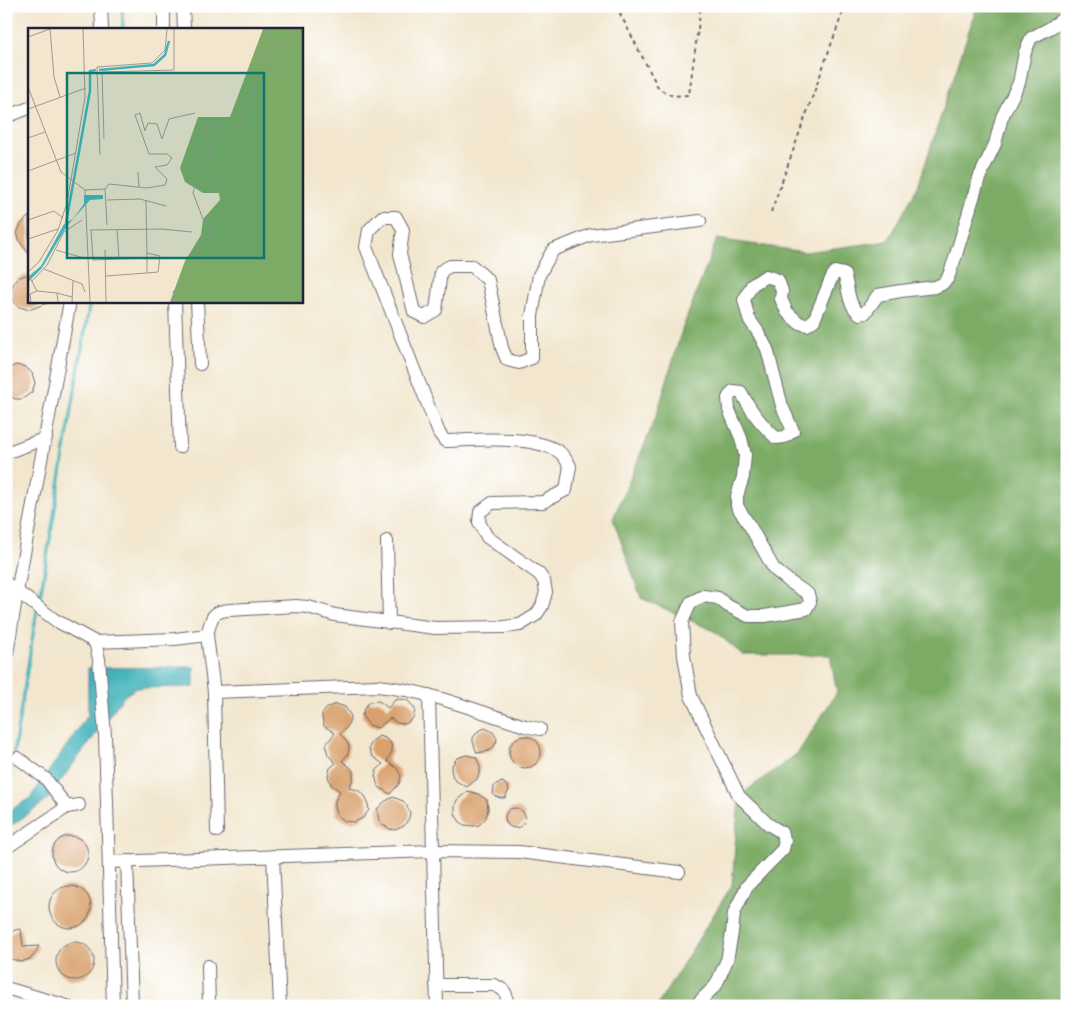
<svg xmlns="http://www.w3.org/2000/svg" width="1073" height="1012" viewBox="0 0 1073 1012" font-family="Sriracha,sans-serif">
	<style>
		.forest { fill: #7bab65; stroke: #4e6650 }
		.water { fill: #43b3bb; stroke: #326a7b }
		.lines { fill: none; stroke-linecap: round; stroke-linejoin: round }
		.stream { stroke: #43b3bb; stroke-width: 3 }
		.building { fill: #d9a16d }
		.minor-casing { stroke: #6b676e; stroke-width: 14 }
		.path { stroke: #6b676e; stroke-width: 2; stroke-dasharray: 4 4; stroke-linecap: butt }
		.minor { stroke: #fff; stroke-width: 12 }
		.inset-river { fill: none; stroke: #43b3bb; stroke-width: 2.5 }
		.inset-road { fill: none; stroke: #9f9893; stroke-width: 1 }
		.view { fill: #0f766e; fill-opacity: 0.15; stroke: #0f766e; stroke-width: 2.5 }
		.inset-edge { fill: none; stroke: #22223b; stroke-width: 2.5 }
	</style>
	<rect width="100%" height="100%" fill="#fff"/>
	<filter id="ink" filterUnits="userSpaceOnUse"><feTurbulence type="fractalNoise" baseFrequency=".02" numOctaves="2"/><feDisplacementMap in="SourceGraphic" scale="10" xChannelSelector="R" yChannelSelector="G"/><feConvolveMatrix kernelMatrix="1 2 1 2 8 2 1 2 1" color-interpolation-filters="sRGB"/></filter>
	<filter id="wash" filterUnits="userSpaceOnUse"><feTurbulence type="fractalNoise" baseFrequency=".0096" numOctaves="4" result="noise"/><feDisplacementMap in="SourceGraphic" scale="20" xChannelSelector="R" yChannelSelector="G"/><feGaussianBlur stdDeviation="1.12" result="paint"/><feColorMatrix in="noise" values="0 0 0 0 0 0 0 0 0 0 0 0 0 0 0 0 0 1.4 0 .05"/><feComposite in="paint" operator="in"/></filter>
	<g filter="url(#wash)">
		<rect width="100%" height="100%" fill="#f2e6ce"/>
		<polygon class="forest" points="977,6 1067,6 1067,1006 657,1006 732,885 739,796 798,753 837,692 830,655 743,655 714,631 641,598 613,519 656,417 682,330 717,239 805,252 888,241 918,186"/>
		<polygon class="water" points="194,667 194,687 136,688 124,696 45,802 6,829 6,813 30,798 88,715 88,668"/>
		<g class="lines">
			<g class="stream">
				<polyline points="122,6 123,29"/>
				<polyline points="39,604 90,301"/>
				<polyline points="6,787 9,781 37,610"/>
			</g>
		</g>
		<g id="blocks">
			<g class="building">
				<polygon points="29,216 29,254 20,242 17,233 21,224"/>
				<polygon points="29,274 29,301 50,301 50,302 31,309 26,309 17,306 14,302 11,293 13,284 16,280 20,277"/>
				<polygon points="16,365 25,367 29,370 32,373 35,383 32,392 24,398 20,399 15,399 6,395 6,370"/>
				<polygon points="398,699 407,700 413,706 415,710 413,718 406,724 397,723 390,718 378,728 369,725 362,716 364,709 369,702 378,701 382,703 388,708 394,701"/>
				<polygon points="336,704 345,707 351,716 347,727 340,734 347,742 349,746 348,754 342,761 350,767 353,771 353,779 349,788 358,790 365,796 367,800 369,810 363,818 354,822 345,821 337,815 335,806 335,801 340,791 331,785 328,776 330,768 336,763 328,755 326,747 327,743 335,733 324,726 322,718 322,714 328,707"/>
				<polygon points="485,728 493,732 497,739 496,743 492,749 488,751 477,753 473,742 473,738 478,731"/>
				<polygon points="379,736 385,738 391,743 392,751 387,761 397,768 401,776 399,784 390,794 379,787 377,783 375,775 377,770 383,764 372,756 369,749 371,742"/>
				<circle cx="525" cy="752" r="16"/>
				<polygon points="466,755 476,757 480,766 480,771 477,779 467,787 456,781 453,778 451,769 452,765 457,758"/>
				<polygon points="503,782 508,787 509,790 505,798 500,798 493,795 494,787 496,784"/>
				<polygon points="468,791 478,794 487,800 488,809 486,818 479,825 474,826 464,825 460,822 455,814 455,805 457,800"/>
				<polygon points="393,797 403,801 406,804 410,813 409,818 404,826 395,830 390,829 382,824 379,820 377,809 384,802"/>
				<circle cx="515" cy="818" r="10"/>
				<circle cx="70" cy="854" r="18"/>
				<circle cx="70" cy="907" r="21"/>
				<polygon points="21,929 23,947 39,946 34,955 30,959 21,962 11,959 7,956 6,954 6,938 11,933 15,930"/>
				<circle cx="75" cy="961" r="19"/>
			</g>
		</g>
	</g>
	<g filter="url(#ink)">
		<use href="#blocks" fill-opacity="0" stroke="#6b676e" stroke-width="1"/>
		<g class="lines">
			<defs>
				<g id="minor">
					<polyline points="101,6 102,29"/>
					<polyline points="164,6 164,29"/>
					<polyline points="183,6 184,29"/>
					<polyline points="6,117 29,108"/>
					<polyline points="175,301 180,447"/>
					<polyline points="197,301 200,364"/>
					<polyline points="6,453 46,438"/>
					<polyline points="387,541 389,623"/>
					<polyline points="6,583 55,620 95,642 99,659 105,736 113,1006"/>
					<polyline points="207,635 214,692 217,831"/>
					<path d="M95,642L175,639L207,635C212,619 210,611 230,610L295,606L308,607L335,615L435,628L504,627L520,625L536,615L542,606L546,592L544,581L539,574L487,537L479,522L480,512L492,503L543,502L566,490L570,466C567,461 563,454 558,451C531,435 477,440 445,441L439,433L366,247L369,230L382,217H396L403,230L400,254L414,312L424,317L436,310L441,271L450,266H472L488,280L502,348L507,360L519,363L532,358V316L539,275L553,250L591,235L700,221"/>
					<polyline points="6,660 17,592 70,301"/>
					<path d="M214,692L377,686C427,690 477,711 525,726L540,729"/>
					<polyline points="429,695 437,1006"/>
					<polyline points="18,758 46,779 67,807"/>
					<polyline points="6,848 67,807 79,805"/>
					<polyline points="273,856 280,1006"/>
					<polyline points="127,861 132,1006"/>
					<polyline points="109,862 433,851 519,852 679,872"/>
					<polyline points="208,966 209,1006"/>
					<path d="M436,985H494C506,990 508,994 506,1006"/>
					<polyline points="6,988 67,1006"/>
					<path d="M697,1006L698,1003L716,985L727,960L732,933L734,913L747,886L783,849L785,841L781,832L768,824L739,796L691,696L684,656L682,622L691,602L703,596L718,598L728,606L748,616H765L806,609L810,602L808,594L790,582L774,569L751,528L737,506V496L743,477L745,455L741,438L729,410L728,398L733,391L741,392C751,411 760,423 776,438L785,437L793,431L782,406L767,349L758,332L749,319L744,300L752,285L766,276L778,280L782,291L781,299L787,312L799,323L807,325L814,320L831,279L835,272L844,274C849,288 847,305 860,314L865,313L878,295L901,291L935,287L942,284L948,278L955,258L979,178L995,144L1002,117L1019,83L1025,52L1031,38L1050,28L1067,16"/>
				</g>
			</defs>
			<use href="#minor" class="minor-casing"/>
			<g class="path">
				<polyline points="616,6 659,89 673,96 689,95 701,6"/>
				<polyline points="771,212 845,6"/>
			</g>
			<use href="#minor" class="minor"/>
		</g>
	</g>
	<g transform="translate(28 28)">
		<rect width="275" height="275" fill="#f2e6ce"/>
		<path d="M235,1H275V274H142L157,233L173,207L175,191L192,172L191,165H175L157,154L152,140L170,89H202Z" fill="#7bab65"/>
		<path d="M56,167H75V171L62,172L39,198L14,240L0,254V249L13,238L36,196L45,191L56,176Z" fill="#43b3bb"/>
		<path class="inset-river" d="M71,42L126,37L137,27L141,13M38,195L62,63V43L68,42"/>
		<path class="inset-road" d="M22,1L26,49L32,69M0,9L22,1M0,59L33,144L57,162L62,274M0,81L58,60M0,110L17,104M76,111L74,44L146,42V1M72,127L69,39L124,35L137,22L139,1M0,143L48,125M110,144L111,159M77,161L79,197M57,162L77,161L81,156L119,160L137,157L139,151L127,139L139,137L144,130L139,126H121L107,87L112,85L117,103L120,95L129,96L134,111L141,91L167,85M79,172L112,171L138,178M0,192L26,183L35,190M89,201L91,231M62,202L134,201L164,204M63,202L65,232L119,230L118,172M0,211L30,201M28,222L56,230M77,222L78,274M16,241L54,256L57,264M0,244L11,234L30,202L39,175L57,69L55,1M119,245L130,244L132,228L119,225M0,246L9,263L2,266L3,274M78,248L119,245V230M4,253L19,237L36,204L54,192M9,263L29,265M30,274L29,265L44,269M44,274L45,253M147,274L145,264L161,247L174,212L183,199L175,191L165,165L168,154L176,158L187,155L174,137L173,116L181,125L184,124L175,100L182,96L187,104L192,95L197,102L213,96L228,52L248,37L261,18L260,15L246,20L236,31L228,34L241,11V1"/>
		<path class="view" d="M39,45H236V230H39Z"/>
		<rect width="275" height="275" class="inset-edge"/>
	</g>
	<rect width="1073" height="1012" fill="none" stroke="#fff" stroke-width="25"/>
</svg>
